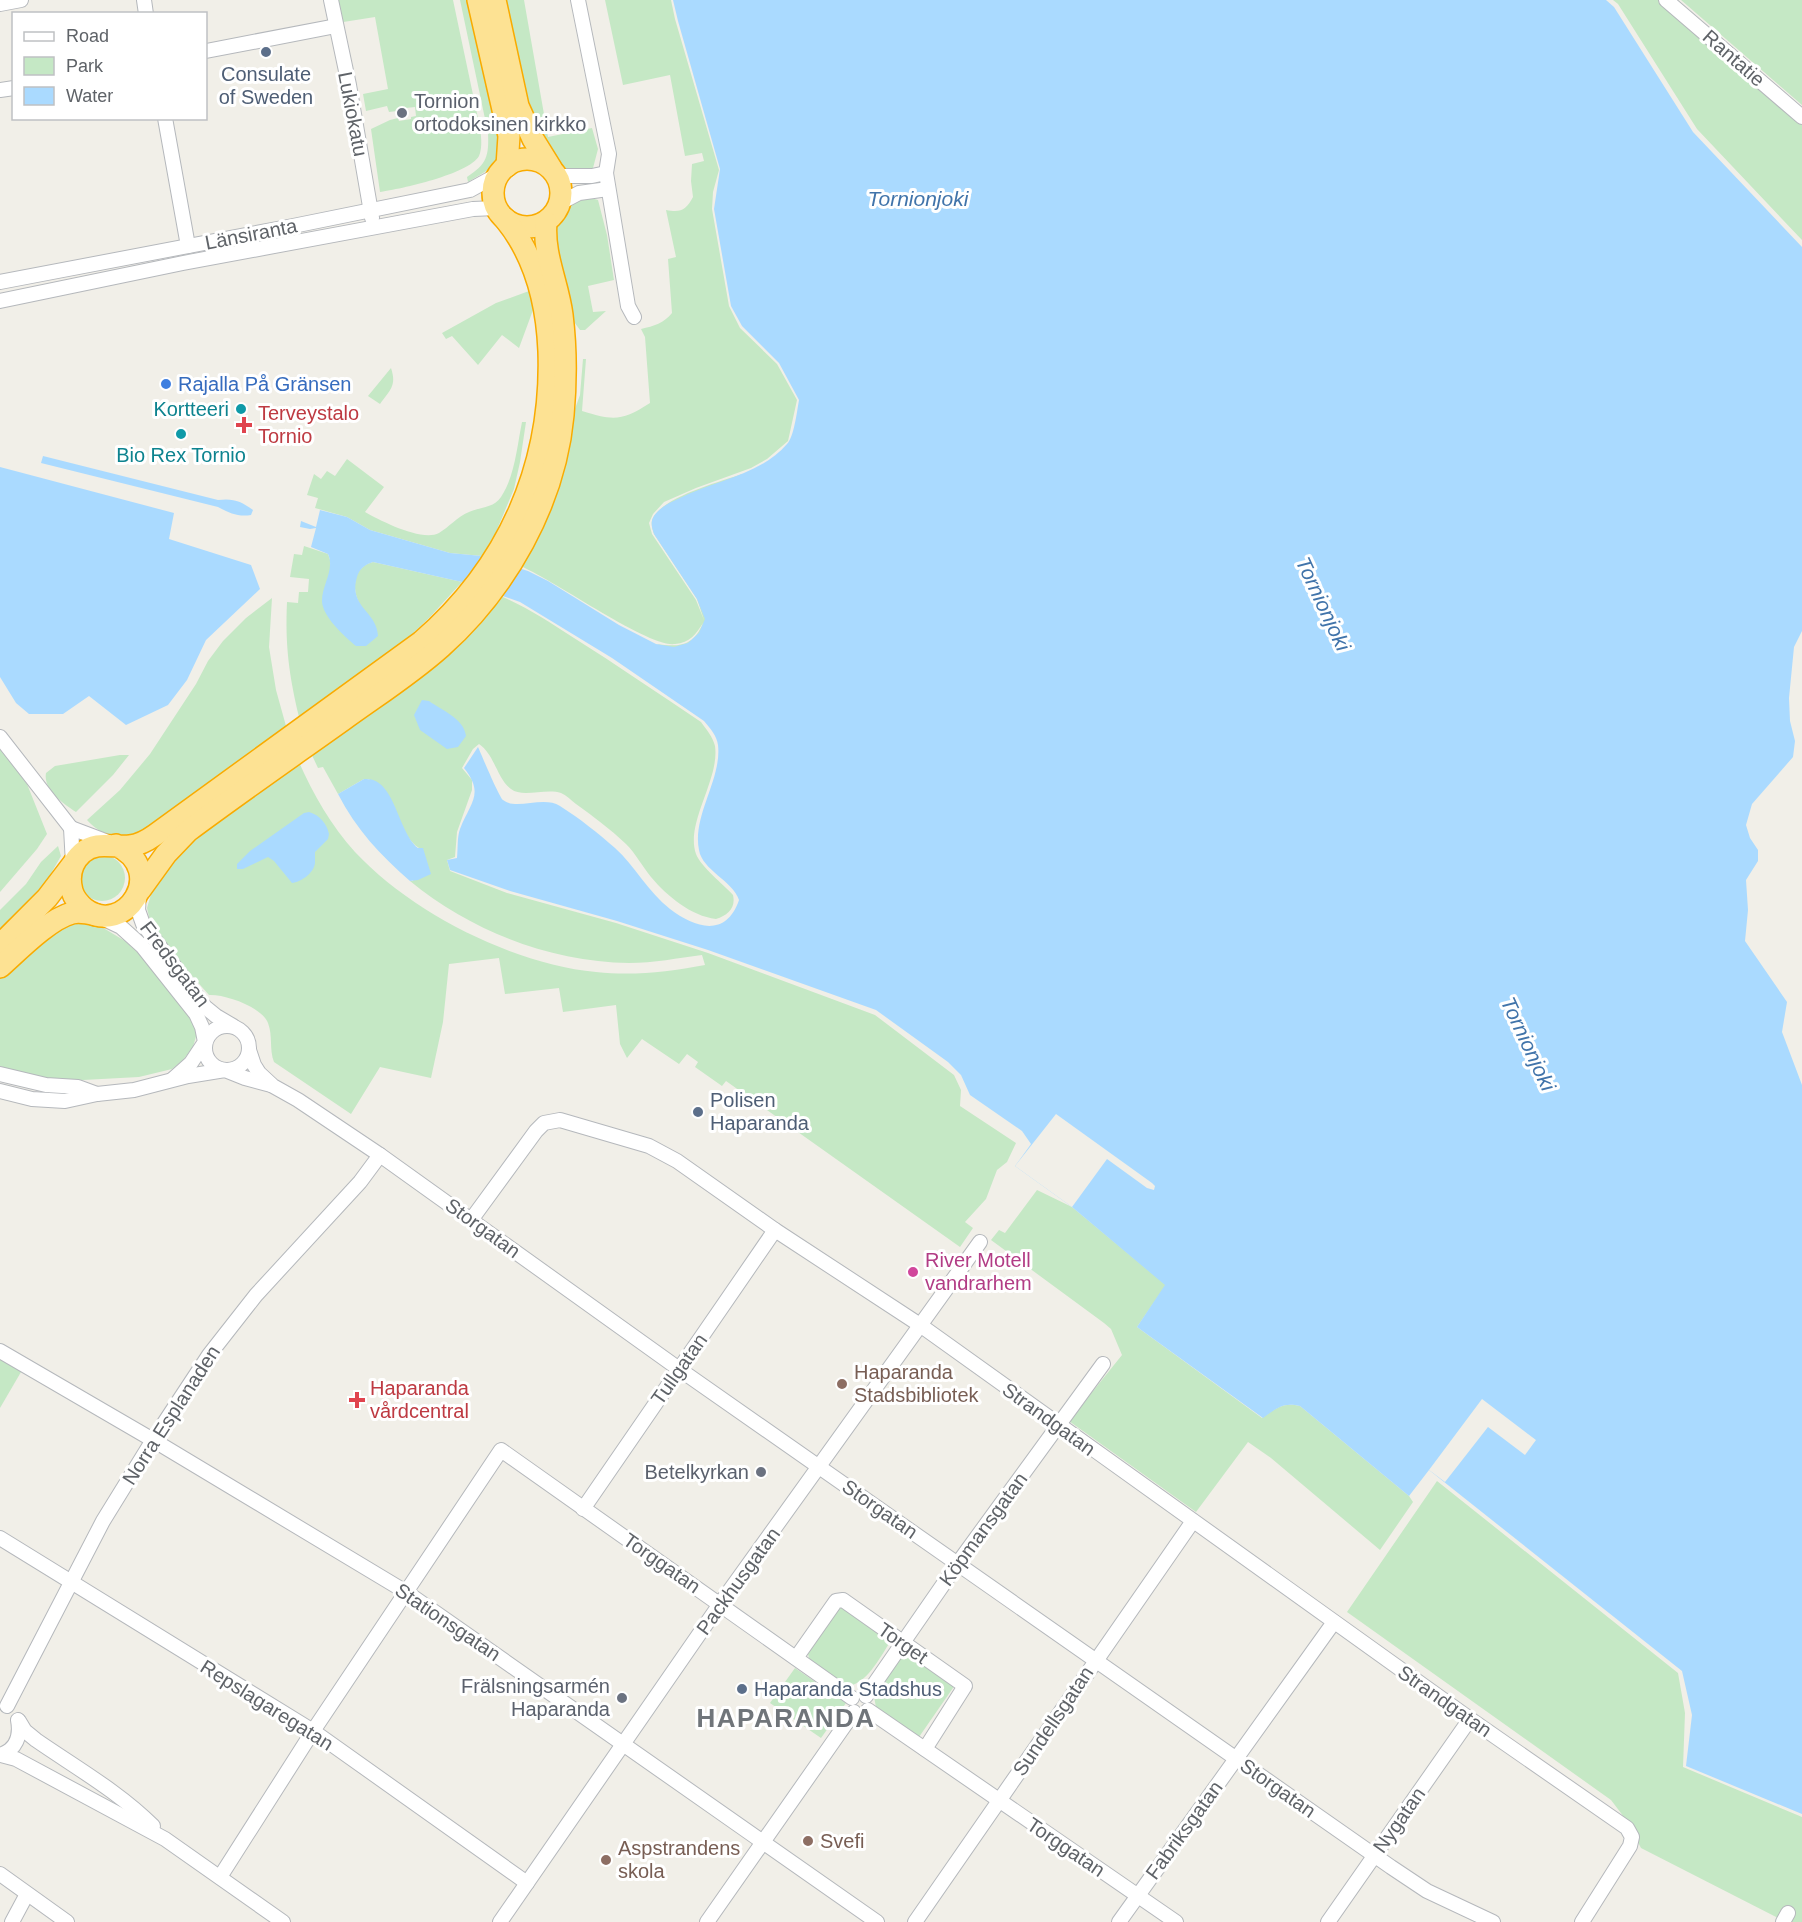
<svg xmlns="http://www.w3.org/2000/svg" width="1802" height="1922" viewBox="0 0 1802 1922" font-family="Arial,sans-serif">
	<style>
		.green { fill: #c5e8c5 }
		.water { fill: #aadaff }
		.pier { fill: #f1efe8 }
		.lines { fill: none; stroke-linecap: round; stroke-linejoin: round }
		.minor-casing { stroke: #b5b8bc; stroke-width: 16 }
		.highway-casing { stroke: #f9ab00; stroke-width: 24 }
		.minor { stroke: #fff; stroke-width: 14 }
		.highway { stroke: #fde293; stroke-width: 21 }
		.service-dot { fill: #5c6f8a; stroke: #fff; stroke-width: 2 }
		.worship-dot { fill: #6b7280; stroke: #fff; stroke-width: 2 }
		.shop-dot { fill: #3f7fe0; stroke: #fff; stroke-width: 2 }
		.culture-dot { fill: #0f9aa8; stroke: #fff; stroke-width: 2 }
		.health-dot { fill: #e0444e; stroke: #fff; stroke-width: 2 }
		.hotel-dot { fill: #d1479c; stroke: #fff; stroke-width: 2 }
		.education-dot { fill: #8d6e63; stroke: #fff; stroke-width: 2 }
		.labels { text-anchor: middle; stroke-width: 6; stroke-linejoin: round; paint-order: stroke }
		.street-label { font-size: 20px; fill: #5f6368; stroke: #fff }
		.service-label { font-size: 20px; fill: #4e5e75; stroke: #fff; text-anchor: start }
		.worship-label { font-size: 20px; fill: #5b616d; stroke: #fff; text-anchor: end }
		.shop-label { font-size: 20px; fill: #366cbe; stroke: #fff; text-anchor: start }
		.culture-label { font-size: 20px; fill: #0d838f; stroke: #fff; text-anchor: end }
		.health-label { font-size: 20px; fill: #be3a42; stroke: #fff; text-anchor: start }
		.hotel-label { font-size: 20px; fill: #b23c85; stroke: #fff; text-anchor: start }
		.education-label { font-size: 20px; fill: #785e54; stroke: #fff; text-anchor: start }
		.water-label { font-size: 21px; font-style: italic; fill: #4174aa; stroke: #fff }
		.district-label { font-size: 26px; font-weight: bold; letter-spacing: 1.5px; fill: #70757a; stroke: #fff }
	</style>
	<rect width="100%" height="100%" fill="#f1efe8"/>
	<g class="green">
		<path d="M333,0H453L479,123C481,133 483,147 479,156C469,174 401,189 380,192L371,129L390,120L398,118L399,121L411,119V117L416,116L415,107L397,109V111L389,112L387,106L366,111L363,94L388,89L375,17L337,23Z"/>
		<path d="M460,0H471L501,150L493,167L468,182L467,177C487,164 489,156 488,133Z"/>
		<polygon points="504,0 524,0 548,137 592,128 598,149 593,168 584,172 570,172 560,166 532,124"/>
		<path d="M605,0H671L675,19L719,170L713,192L712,209L729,306L740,328L777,364L797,400L788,441L767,459L751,468L696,488L664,502L653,514L649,523L652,534L696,600L704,620L697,599L654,534C652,528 650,522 654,516C667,496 719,482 742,474L819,699L656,644C679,647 693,647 703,623C696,634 690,643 675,644C648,648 552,578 518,565L580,395L583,359H586L582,411C614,421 622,421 650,403L645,337L641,329C654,326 664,323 672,313L668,259L676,257L666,210C681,213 686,210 693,197L691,181L692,164L704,161L702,153L685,156L670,75L623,85Z"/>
		<polygon points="1613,0 1659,0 1802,125 1802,240 1697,129 1618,4"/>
		<polygon points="1681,0 1802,0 1802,105"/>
		<polygon points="585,196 598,200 607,235 614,280 588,286 593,312 606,311 585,330 580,330 569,315 550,229 567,206"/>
		<polygon points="529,291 533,310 519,348 502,335 478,365 452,336 446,339 442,333 496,303"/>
		<path d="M391,368C397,386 390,390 380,404L368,396Z"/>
		<path d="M522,422H526L520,462L514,489L496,532L482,556L450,553L370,530L347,517L315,508L318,498L307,495L314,474L321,479L327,471L335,476L347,459L384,487L365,512C381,521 422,542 439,533C449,527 457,517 469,512C480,507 494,508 501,497C515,476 517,446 522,422Z"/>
		<path d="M304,546L328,554L330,560V570L378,628C365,611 351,600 356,577C359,569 365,564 373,562L462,582L430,617L409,637L299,717C289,675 285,645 287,602L298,603L299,592H308L309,579L290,577L294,554L302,555Z"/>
		<path d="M498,595C525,606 549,622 574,638C617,665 659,694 701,722C706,729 713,737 715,746C720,779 685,823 696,854C701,867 723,884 733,895C736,908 728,915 716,919C691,916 667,896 651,877C642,866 636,854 626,844C610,829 593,816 576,804C571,800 566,795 561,793C546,788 522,798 511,789C497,779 495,755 479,744L473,749L462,768L472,780V790L457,832L455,857L447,860L450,871L507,893L616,923L708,953L875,1015L954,1075L961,1090L960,1106L1016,1143L1007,1162L997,1170L986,1199L965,1222L973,1228L960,1247L726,1081L722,1086L695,1067L698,1062L687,1054L679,1064L642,1039L627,1058L620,1044L616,1005L563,1012L559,988L505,994L499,958L449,964L443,1022L431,1078L380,1067L351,1114L274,1062C269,1049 273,1036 268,1023C262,1007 225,994 209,995L178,960L150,921L147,908L152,891L181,847L298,760C312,792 331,826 355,852C412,913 513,964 596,972C633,976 668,972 705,965L702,955C678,958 654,963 629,963C550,962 471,931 410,881H413L421,849C406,841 404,826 396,813C389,801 378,790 369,779H364L338,794L323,767L318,768L310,751Z"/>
		<path d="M272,598L269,647L276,690L286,726C256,748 227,770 197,792C179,805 144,836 123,838C110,839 95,829 87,820L120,790L150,754L196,684L208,661L223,641L246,618Z"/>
		<polygon points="0,747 27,784 47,834 37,849 0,892"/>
		<path d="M120,755H129L113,775L76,812C63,803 43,790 46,773L55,766Z"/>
		<polygon points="58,846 61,856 46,882 0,930 0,910 26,884 41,862"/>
		<circle cx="102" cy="878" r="23"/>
		<polygon points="75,921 95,923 125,941 153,967 194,1020 197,1033 193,1047 183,1060 172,1069 139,1077 83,1080 47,1078 19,1073 0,1066 0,977 59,926"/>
		<path d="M1037,1190L1072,1207L1166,1285L1137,1327L1262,1418C1276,1408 1283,1402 1300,1406L1409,1496L1413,1502L1380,1550L1271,1458L1248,1442L1196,1512L1069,1421L1122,1355L1111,1329L1104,1323L991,1240L999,1230L1005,1233Z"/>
		<polygon points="0,1359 21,1372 0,1408"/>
		<polygon points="1437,1481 1678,1673 1685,1713 1683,1767 1802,1817 1802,1922 1786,1922 1641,1848 1627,1821 1611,1800 1347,1612"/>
		<path d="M842,1606L892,1639C883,1652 865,1689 846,1685C839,1684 817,1666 810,1662L807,1650L836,1610Z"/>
		<polygon points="905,1650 955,1685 919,1737 876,1707 874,1697 874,1689"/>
		<polygon points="795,1668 846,1703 821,1738 770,1703"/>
	</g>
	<g class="water">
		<path d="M673,0H1606L1614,7L1693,132L1802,247V631L1794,647L1789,698L1790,721L1795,741L1793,757L1752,804L1746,825L1750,838L1758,850V861L1746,880L1748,910L1745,941L1787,1002L1782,1032L1802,1085V1814L1686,1766L1692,1715L1682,1671L1429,1470L1409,1496L1300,1406C1283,1402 1277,1408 1263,1418L1137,1327L1165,1285L1072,1207L1015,1166L1031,1144L1022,1131L970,1095L961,1075L948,1062L876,1010L708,950L617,921L510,891L450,870L447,860L457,858C458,849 457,837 460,829C470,803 485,794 464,768L478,747C482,756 499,797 503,800C517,811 543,795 560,806C579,818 598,833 615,848C635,866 648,892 670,909C695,928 726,938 739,900C733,881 702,870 699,850C692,816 722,779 718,745C717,736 710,728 704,721L612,658L520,602L462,582L373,562C366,564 359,569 357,577C348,607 377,611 378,636L366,646H356C345,637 322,616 322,601C322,584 335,570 328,554L311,547L316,528L310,529L300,527L301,521L316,527L320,510L347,517L370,530L450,553L482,556L528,571L548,581L619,625L656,644L674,647L688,643L699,633L705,619L697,599L654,534C652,528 650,522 654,516C660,507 671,502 680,498C716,480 760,475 787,444C794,437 797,411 799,400L779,363L742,326L731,306L714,209L720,169L678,21Z"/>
		<path d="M43,456L218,500C233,498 241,501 253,510L251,515C238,517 229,513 218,507L41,463Z"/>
		<polygon points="0,467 174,513 169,539 251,565 260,589 206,640 187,680 168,705 126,725 89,696 63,714 29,714 16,703 0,677"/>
		<path d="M422,700L429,701C441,710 464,718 466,736L458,747L447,749L420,730L414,715Z"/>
		<path d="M364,779C395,776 397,831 418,848H423L431,874L418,880L410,881C380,855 356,829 338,794Z"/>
		<path d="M309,812C320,815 327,824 329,834L328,839L315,852C315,856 315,859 315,863C314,873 301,882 292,883L274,861L268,857L243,869H237V864L250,851L304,813Z"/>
	</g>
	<g class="pier">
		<polygon points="1056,1114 1152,1183 1155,1186 1154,1190 1147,1188 1107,1159 1072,1207 1015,1166"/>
		<polygon points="1482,1399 1536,1440 1525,1455 1488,1427 1445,1482 1429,1470"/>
	</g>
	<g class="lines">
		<defs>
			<g id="minor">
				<polyline points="144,0 146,14"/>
				<polyline points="331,0 349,85 372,218"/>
				<polyline points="578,0 609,154 606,173 628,306 634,317"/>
				<polyline points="1666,0 1802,117"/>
				<polyline points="0,4 21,0"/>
				<polyline points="206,51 336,26"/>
				<polyline points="0,90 14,88"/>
				<polyline points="165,118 188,246"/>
				<polyline points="557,176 592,176 606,173"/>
				<polyline points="560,203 579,193 608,189"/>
				<polyline points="0,282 293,226 470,190 499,174"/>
				<polyline points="0,301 183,263 473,209 496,208"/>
				<polyline points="0,737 71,828"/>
				<polyline points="73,864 71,828 108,842"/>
				<polyline points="139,894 138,910 143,924 205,1007 216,1016 233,1026"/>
				<polyline points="100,917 121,927 142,946 196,1014 202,1027 205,1042 191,1063 173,1079"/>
				<circle cx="227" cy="1048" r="22"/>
				<polyline points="249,1050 254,1065 259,1073 273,1086 298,1100 380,1155 679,1369 1391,1867 1427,1891 1493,1922"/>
				<polyline points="0,1074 46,1085 78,1087 97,1094"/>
				<polyline points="0,1091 32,1099 65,1101 97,1094 134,1090 188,1076 225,1070 245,1078 271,1085"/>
				<polyline points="471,1220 536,1131 544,1123 560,1120 649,1146 677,1161 775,1230 920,1325 1470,1719 1627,1828 1632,1837 1630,1846 1582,1922"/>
				<polyline points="0,1351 153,1440 406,1592 877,1922"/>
				<polyline points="583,1509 775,1230"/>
				<polyline points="0,1538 313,1731 527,1883"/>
				<polyline points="796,1658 836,1601 843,1600 965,1686 925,1749"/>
				<polyline points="866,1696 958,1563 1103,1364"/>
				<polyline points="7,1706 103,1521 153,1440 209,1355 256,1295 360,1182 380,1155"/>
				<polyline points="868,1710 1176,1922"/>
				<path d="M19,1721L25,1731L36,1740C75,1767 119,1792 153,1826"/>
				<path d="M0,1755C16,1750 21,1736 18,1720"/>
				<polyline points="1,1755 16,1759 165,1839 283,1922"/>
				<polyline points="0,1874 67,1922"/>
				<polyline points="220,1877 313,1731 501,1450 852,1698"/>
				<polyline points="12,1922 27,1894"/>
				<polyline points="500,1922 720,1604 980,1242"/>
				<polyline points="707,1922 854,1712"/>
				<polyline points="915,1922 1193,1521"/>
				<polyline points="1119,1922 1334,1622"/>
				<polyline points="1328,1922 1470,1719"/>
				<polyline points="1783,1922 1788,1913"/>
			</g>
			<g id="highway">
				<polyline points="478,0 509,136 507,166"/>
				<polyline points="495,0 518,106 533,139 551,168"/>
				<circle cx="527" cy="193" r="34"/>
				<path d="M116,845C170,871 124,938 85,909C79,904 74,898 72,891C68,876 71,863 82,853C97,840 113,848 130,846C140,845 148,840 155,835L421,642C508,567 553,466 549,351C547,303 536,257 505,219"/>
				<path d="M140,890L166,854L188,831C239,793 291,757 343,720C376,696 411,674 441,647C506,589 555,503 563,415C566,382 566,348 562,315C558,283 543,255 546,222"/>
				<polyline points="0,945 47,898 73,864"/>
				<path d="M0,967C18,951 49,919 72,913C80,911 88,913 96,915"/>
			</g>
		</defs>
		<use href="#minor" class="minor-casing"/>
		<use href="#highway" class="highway-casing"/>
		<use href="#minor" class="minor"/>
		<use href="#highway" class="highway"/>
	</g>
	<g class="service-dot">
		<circle cx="266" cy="52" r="6"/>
		<circle cx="698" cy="1112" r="6"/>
		<circle cx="742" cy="1689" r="6"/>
	</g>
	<g class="worship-dot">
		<circle cx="402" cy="113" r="6"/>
		<circle cx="761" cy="1472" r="6"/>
		<circle cx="622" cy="1698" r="6"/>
	</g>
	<circle class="shop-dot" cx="166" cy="384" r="6"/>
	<g class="culture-dot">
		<circle cx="241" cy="409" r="6"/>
		<circle cx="181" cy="434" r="6"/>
	</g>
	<g class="health-dot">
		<path d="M241 416h6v6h6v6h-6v6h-6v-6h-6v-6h6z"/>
		<path d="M354 1391h6v6h6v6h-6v6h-6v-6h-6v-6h6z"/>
	</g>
	<circle class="hotel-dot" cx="913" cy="1272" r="6"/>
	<g class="education-dot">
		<circle cx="842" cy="1384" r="6"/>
		<circle cx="808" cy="1841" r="6"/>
		<circle cx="606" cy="1860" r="6"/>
	</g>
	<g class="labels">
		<g class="street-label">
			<text transform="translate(1734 58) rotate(41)" y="7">Rantatie</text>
			<text transform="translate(353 114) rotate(79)" y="7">Lukiokatu</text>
			<text transform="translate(251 234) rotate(-11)" y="7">Länsiranta</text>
			<text transform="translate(175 964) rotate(53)" y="7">Fredsgatan</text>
			<text transform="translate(483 1228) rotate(36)" y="7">Storgatan</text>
			<text transform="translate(679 1369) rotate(-55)" y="7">Tullgatan</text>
			<text transform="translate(171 1415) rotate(-57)" y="7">Norra Esplanaden</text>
			<text transform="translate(1049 1419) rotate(36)" y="7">Strandgatan</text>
			<text transform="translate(880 1509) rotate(35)" y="7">Storgatan</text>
			<text transform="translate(983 1529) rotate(-54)" y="7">Köpmansgatan</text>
			<text transform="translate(662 1563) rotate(35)" y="7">Torggatan</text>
			<text transform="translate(738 1581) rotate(-54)" y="7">Packhusgatan</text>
			<text transform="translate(448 1622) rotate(34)" y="7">Stationsgatan</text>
			<text transform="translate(903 1643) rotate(35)" y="7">Torget</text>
			<text transform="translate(1445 1701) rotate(35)" y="7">Strandgatan</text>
			<text transform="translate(267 1705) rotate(32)" y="7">Repslagaregatan</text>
			<text transform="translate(1053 1721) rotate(-56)" y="7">Sundellsgatan</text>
			<text transform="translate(1278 1788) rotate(35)" y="7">Storgatan</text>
			<text transform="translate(1399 1820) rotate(-55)" y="7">Nygatan</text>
			<text transform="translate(1184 1830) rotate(-54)" y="7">Fabriksgatan</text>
			<text transform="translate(1066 1847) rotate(34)" y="7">Torggatan</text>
		</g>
		<g class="service-label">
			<text x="266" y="81" text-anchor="middle">Consulate<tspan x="266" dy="23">of Sweden</tspan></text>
			<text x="710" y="1107">Polisen<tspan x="710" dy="23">Haparanda</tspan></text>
			<text x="754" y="1696">Haparanda Stadshus</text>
		</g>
		<g class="worship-label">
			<text x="414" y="108" text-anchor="start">Tornion<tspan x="414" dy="23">ortodoksinen kirkko</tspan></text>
			<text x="749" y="1479">Betelkyrkan</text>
			<text x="610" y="1693">Frälsningsarmén<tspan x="610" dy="23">Haparanda</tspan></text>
		</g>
		<g class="shop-label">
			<text x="178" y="391">Rajalla På Gränsen</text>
		</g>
		<g class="culture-label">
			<text x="229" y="416">Kortteeri</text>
			<text x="181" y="462" text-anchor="middle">Bio Rex Tornio</text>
		</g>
		<g class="health-label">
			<text x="258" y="420">Terveystalo<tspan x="258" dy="23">Tornio</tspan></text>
			<text x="370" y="1395">Haparanda<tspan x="370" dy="23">vårdcentral</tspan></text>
		</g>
		<g class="hotel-label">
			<text x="925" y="1267">River Motell<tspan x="925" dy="23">vandrarhem</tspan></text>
		</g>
		<g class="education-label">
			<text x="854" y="1379">Haparanda<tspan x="854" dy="23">Stadsbibliotek</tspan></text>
			<text x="820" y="1848">Svefi</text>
			<text x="618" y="1855">Aspstrandens<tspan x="618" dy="23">skola</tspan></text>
		</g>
		<g class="water-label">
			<text x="918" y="206">Tornionjoki</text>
			<text transform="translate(1323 604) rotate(65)" y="7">Tornionjoki</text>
			<text transform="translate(1528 1044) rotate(65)" y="7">Tornionjoki</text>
		</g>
		<g class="district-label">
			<text x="786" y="1727">HAPARANDA</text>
		</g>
	</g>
	<rect x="12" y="12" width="195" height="108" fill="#ffffff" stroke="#bfc1c3" stroke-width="1.5"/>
	<rect x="24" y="32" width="30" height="9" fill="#ffffff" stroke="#bfc1c3" stroke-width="1.5"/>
	<text x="66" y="42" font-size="18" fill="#5f6368">Road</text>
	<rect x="24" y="57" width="30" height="18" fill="#c5e8c5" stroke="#bfc1c3" stroke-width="1.5"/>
	<text x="66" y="72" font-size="18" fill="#5f6368">Park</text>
	<rect x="24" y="87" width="30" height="18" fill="#aadaff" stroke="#bfc1c3" stroke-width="1.5"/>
	<text x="66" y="102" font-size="18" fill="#5f6368">Water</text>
</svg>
